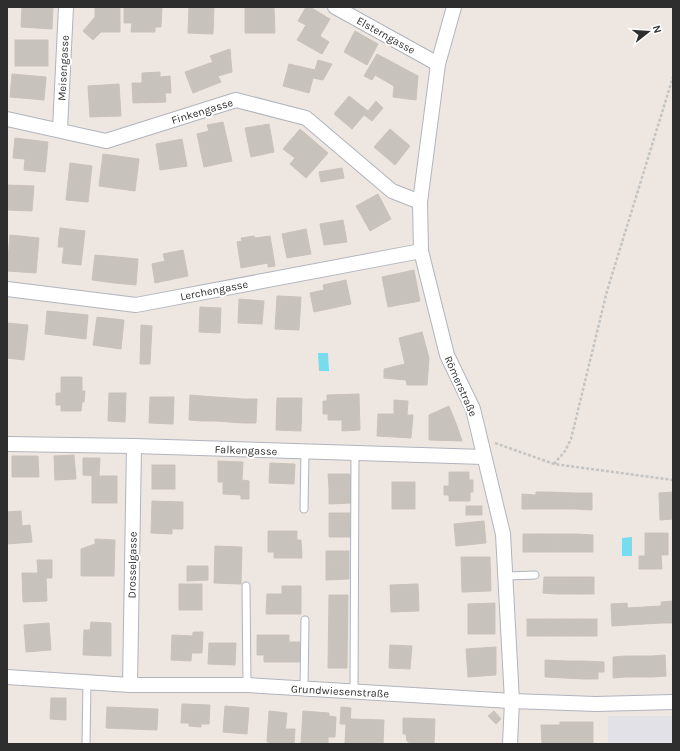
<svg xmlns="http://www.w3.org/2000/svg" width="680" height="751" viewBox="0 0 680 751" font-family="Karla,sans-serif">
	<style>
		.industrial { fill: #e2e1e7 }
		.water { fill: #76dcee }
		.building { fill: #c7c2bc; stroke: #cac2ba }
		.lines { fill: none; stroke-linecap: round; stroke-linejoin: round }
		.service-casing { stroke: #b1b4bd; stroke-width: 9 }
		.minor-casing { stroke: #b1b4bd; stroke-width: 16 }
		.path { stroke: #c4c4c4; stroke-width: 2.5; stroke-dasharray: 3 2; stroke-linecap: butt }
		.service { stroke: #fff; stroke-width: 7 }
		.minor { stroke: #fff; stroke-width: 14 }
		.labels { text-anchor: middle; stroke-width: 4; stroke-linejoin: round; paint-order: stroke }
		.street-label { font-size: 11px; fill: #2e2e2e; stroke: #fff }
	</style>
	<rect width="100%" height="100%" fill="#eee7e1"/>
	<rect class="industrial" x="608" y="716" width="65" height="28"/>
	<g class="water">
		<polygon points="318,353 328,353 329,371 319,371"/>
		<polygon points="632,537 632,556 622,556 622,538"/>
	</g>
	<g class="building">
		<polygon points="22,7 53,7 52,29 21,27"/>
		<polygon points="95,7 120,7 120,32 101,32 93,40 83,31 95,17"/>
		<polygon points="124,7 162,7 161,27 155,27 155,32 131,32 132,23 124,23"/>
		<polygon points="189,7 214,7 213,34 188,33"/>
		<polygon points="245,7 274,8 275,33 245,33"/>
		<polygon points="306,7 310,7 330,19 320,36 329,42 322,54 297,40 306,25 298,21"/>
		<polygon points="355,31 378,44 367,65 344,52"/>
		<rect x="15" y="40" width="33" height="26"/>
		<polygon points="230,49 232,72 218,76 221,82 193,93 185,72 213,62 210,56"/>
		<polygon points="377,54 418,76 416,100 393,97 394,86 375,75 372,80 364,76"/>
		<polygon points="318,60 332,64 323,80 313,78 309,93 283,86 289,64 315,70"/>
		<polygon points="160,72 160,77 170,76 171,93 165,93 166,102 133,103 132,83 142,83 142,73"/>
		<polygon points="12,74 46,77 44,100 10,97"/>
		<polygon points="119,84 121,116 90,117 88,86"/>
		<polygon points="349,96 368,111 376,101 383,108 372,121 364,115 352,129 334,114"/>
		<polygon points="223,122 232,161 204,167 197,134 209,131 207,125"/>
		<polygon points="269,124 274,152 251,157 245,128"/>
		<polygon points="300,129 328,153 306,178 290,164 295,158 283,149"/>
		<polygon points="390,129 410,146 395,165 374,147"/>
		<polygon points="15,138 48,142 45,172 24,170 25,159 13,158"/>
		<polygon points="182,139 187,166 160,170 156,144"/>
		<polygon points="103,154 139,159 135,191 99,186"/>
		<polygon points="70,163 92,166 88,202 66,200"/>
		<polygon points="342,168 344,178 321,182 319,172"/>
		<polygon points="7,185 34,186 32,211 7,210"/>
		<polygon points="378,194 391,219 370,231 356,206"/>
		<polygon points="343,220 347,242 324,245 320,224"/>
		<polygon points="60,228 85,231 81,265 62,263 64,247 58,247"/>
		<polygon points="306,229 311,254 287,258 282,234"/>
		<polygon points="10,235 39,238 36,273 7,271"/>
		<polygon points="254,236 255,238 270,236 275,266 268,267 268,263 241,268 237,242 242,241 241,238"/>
		<polygon points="183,250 188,276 155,283 152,264 165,261 163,254"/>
		<polygon points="95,255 117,257 114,283 92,280"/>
		<polygon points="117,257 138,259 136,285 114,283"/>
		<polygon points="414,270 420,301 388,307 382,277"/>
		<polygon points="346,280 351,304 328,309 323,285"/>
		<polygon points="324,290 328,309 314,312 310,293"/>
		<polygon points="277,296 301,297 299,330 275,329"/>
		<polygon points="239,299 264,301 262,324 238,323"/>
		<polygon points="200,307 221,308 220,333 199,332"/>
		<polygon points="47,311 88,315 86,339 45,334"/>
		<polygon points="97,317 124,320 121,349 93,345"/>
		<polygon points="7,323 28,325 24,360 7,358"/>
		<polygon points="141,325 152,326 150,364 140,364"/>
		<polygon points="422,332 429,358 427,385 407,385 406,380 384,378 384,369 405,364 399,338"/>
		<polygon points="61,377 82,377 82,391 85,391 84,402 82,402 81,411 61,411 61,405 56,405 56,393 61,393"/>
		<polygon points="109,393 126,393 125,422 108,421"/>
		<polygon points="359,394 360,430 342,431 342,420 328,420 328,414 323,414 323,401 327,401 327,395"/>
		<polygon points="190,395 202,396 201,421 189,420"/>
		<polygon points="202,396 216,397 215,421 201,421"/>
		<polygon points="150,397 174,397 173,424 149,423"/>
		<polygon points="216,397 231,398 230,422 215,421"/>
		<polygon points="231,398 244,399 243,423 230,422"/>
		<polygon points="277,398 302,398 301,431 276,430"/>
		<polygon points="244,399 257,399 256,423 243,423"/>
		<polygon points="394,400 408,401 407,415 413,415 411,438 377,436 378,414 394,414"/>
		<polygon points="449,406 457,426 462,441 429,440 429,415"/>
		<polygon points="74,455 76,479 55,480 54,456"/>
		<polygon points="12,456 38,456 39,477 12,477"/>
		<polygon points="83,458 100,458 99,476 83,475"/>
		<polygon points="218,461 243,462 242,480 249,481 249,499 241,499 241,495 223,494 223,482 218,482"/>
		<polygon points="270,463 295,464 294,484 269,483"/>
		<rect x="152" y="465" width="23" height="24"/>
		<polygon points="449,472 469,472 469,480 473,480 473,492 470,492 470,501 449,501 449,495 444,495 444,486 449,486"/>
		<polygon points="328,474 350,474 351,489 329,489"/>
		<rect x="92" y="476" width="25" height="27"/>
		<rect x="392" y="482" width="23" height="27"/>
		<polygon points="329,489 351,489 351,503 329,504"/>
		<polygon points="536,492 548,492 547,509 522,509 522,494 536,495"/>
		<polygon points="548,492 574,493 574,509 547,509"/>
		<polygon points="673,492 673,519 660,520 659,493"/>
		<polygon points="574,493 592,493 592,510 574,509"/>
		<polygon points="152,501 183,502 183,529 172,529 172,534 151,533"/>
		<rect x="466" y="506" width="16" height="9"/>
		<polygon points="21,511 22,526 30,525 32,542 7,544 7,512"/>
		<polygon points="329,513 350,513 350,525 329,526"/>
		<polygon points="484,521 486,543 456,546 454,524"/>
		<polygon points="350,525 351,537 329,537 329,526"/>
		<polygon points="268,531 297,531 297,540 301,540 302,558 274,558 274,552 268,552"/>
		<polygon points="645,533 668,533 668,555 661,555 662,569 639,569 639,556 645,556"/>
		<rect x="523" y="534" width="18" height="18"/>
		<rect x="541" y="534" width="18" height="18"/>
		<polygon points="559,534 576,534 575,552 559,552"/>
		<polygon points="576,534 593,535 593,552 575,552"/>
		<polygon points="95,539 115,540 114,576 81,576 81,549 95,544"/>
		<polygon points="215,546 242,547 241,584 214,583"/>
		<rect x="326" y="551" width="23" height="15"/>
		<polygon points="461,557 490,557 491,591 462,592"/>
		<polygon points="37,560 52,560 52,578 46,578 47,601 23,602 22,573 38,573"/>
		<polygon points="187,566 208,566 208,580 187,581"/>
		<polygon points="326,566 349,566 349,579 326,580"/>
		<polygon points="544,577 557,577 556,594 543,593"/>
		<polygon points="557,577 569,577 569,594 556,594"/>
		<rect x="569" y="577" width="13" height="17"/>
		<rect x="582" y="577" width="12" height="17"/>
		<rect x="179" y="584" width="23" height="26"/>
		<polygon points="418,584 419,611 391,612 390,585"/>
		<polygon points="282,586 301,586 301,614 266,614 267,594 282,594"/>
		<polygon points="329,595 348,595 347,668 328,668"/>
		<polygon points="673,601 673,623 662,623 661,602"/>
		<polygon points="495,603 495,634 468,634 468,604"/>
		<polygon points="627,603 628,625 612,626 611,604"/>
		<polygon points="661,606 662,623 644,624 643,607"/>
		<polygon points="643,607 644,624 628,625 627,608"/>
		<rect x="527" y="619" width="18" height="17"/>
		<rect x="545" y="619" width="16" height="17"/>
		<rect x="561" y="619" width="18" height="17"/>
		<rect x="579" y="619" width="18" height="17"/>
		<polygon points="91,622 111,623 111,656 83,655 84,630 90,630"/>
		<polygon points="49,623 51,650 26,652 24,625"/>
		<polygon points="193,632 203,632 202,653 192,653"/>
		<polygon points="172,635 193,636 191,661 171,660"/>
		<polygon points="257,635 289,635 289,642 300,642 300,662 264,662 264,655 257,655"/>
		<polygon points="209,643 236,643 235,665 208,664"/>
		<polygon points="390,645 412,646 410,669 389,668"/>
		<polygon points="496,647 496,675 468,677 466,649"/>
		<polygon points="665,655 666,676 653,677 652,656"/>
		<polygon points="626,656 639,656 640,677 626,677"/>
		<polygon points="626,656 626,677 613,678 613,657"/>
		<polygon points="639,656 652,656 653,677 640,677"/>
		<polygon points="545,660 566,661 565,678 545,677"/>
		<polygon points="566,661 584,661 584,679 565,678"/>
		<polygon points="584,661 604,662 604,672 598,672 598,679 584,679"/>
		<polygon points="51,698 66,698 66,720 50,719"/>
		<polygon points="182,704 210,705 209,724 201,724 201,727 189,726 189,723 181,723"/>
		<polygon points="225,706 249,708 247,734 223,732"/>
		<polygon points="107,707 158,709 157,730 106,728"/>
		<polygon points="341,707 351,708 350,724 340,724"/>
		<polygon points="269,711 287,713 284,744 267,742"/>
		<polygon points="303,711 329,713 329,716 336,717 335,737 328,737 328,744 301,744"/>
		<polygon points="494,711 501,719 496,724 488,716"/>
		<polygon points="403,718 435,719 434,744 411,744 407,741 406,734 403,734"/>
		<polygon points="350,719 384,720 383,744 345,744 346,724 350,724"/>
		<polygon points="560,722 593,722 593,744 542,744 541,725 560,725"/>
		<polygon points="285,729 295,729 294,744 284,744"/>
	</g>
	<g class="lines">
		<defs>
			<g id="service">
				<polyline points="304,509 305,452"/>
				<polyline points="505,576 535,575"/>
				<polyline points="246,586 247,685"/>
				<polyline points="304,689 305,620"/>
				<polyline points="354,692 355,453"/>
				<polyline points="86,744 87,682"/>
			</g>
			<g id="minor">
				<polyline points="335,7 438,64"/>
				<polyline points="454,7 438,64 420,202 421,251 447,355 473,409 503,534 512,701 510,744"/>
				<polyline points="7,119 106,141 236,100 306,118 392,191 420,202"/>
				<polyline points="60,129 66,7"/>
				<polyline points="7,289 136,305 421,251"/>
				<polyline points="7,444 134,446 484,457"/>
				<polyline points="7,677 130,685 247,685 512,701 596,704 673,702"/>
				<polyline points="130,685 134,446"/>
			</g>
		</defs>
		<use href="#service" class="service-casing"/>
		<use href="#minor" class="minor-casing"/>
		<g class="path">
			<polyline points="495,443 554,464 673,480"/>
			<polyline points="554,464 565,451 571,439 607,291 673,77"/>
		</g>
		<use href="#service" class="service"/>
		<use href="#minor" class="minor"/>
	</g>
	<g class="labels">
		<g class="street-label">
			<text transform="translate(386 35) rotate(29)" y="4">Elsterngasse</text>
			<text transform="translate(63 68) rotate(-87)" y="4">Meisengasse</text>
			<text transform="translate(202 111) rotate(-17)" y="4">Finkengasse</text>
			<text transform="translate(214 290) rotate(-11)" y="4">Lerchengasse</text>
			<text transform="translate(461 386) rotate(66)" y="4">Römerstraße</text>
			<text transform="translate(246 450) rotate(2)" y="4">Falkengasse</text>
			<text transform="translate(132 565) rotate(-89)" y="4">Drosselgasse</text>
			<text transform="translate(340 691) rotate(3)" y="4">Grundwiesenstraße</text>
		</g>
	</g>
	<rect width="680" height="751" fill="none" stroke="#2e2e2e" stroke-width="16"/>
	<g transform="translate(648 32) rotate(73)" stroke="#ffffff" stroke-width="3" paint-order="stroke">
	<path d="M0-3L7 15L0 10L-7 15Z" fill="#2e2e2e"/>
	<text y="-6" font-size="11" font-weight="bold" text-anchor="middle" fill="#2e2e2e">N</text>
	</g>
</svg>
